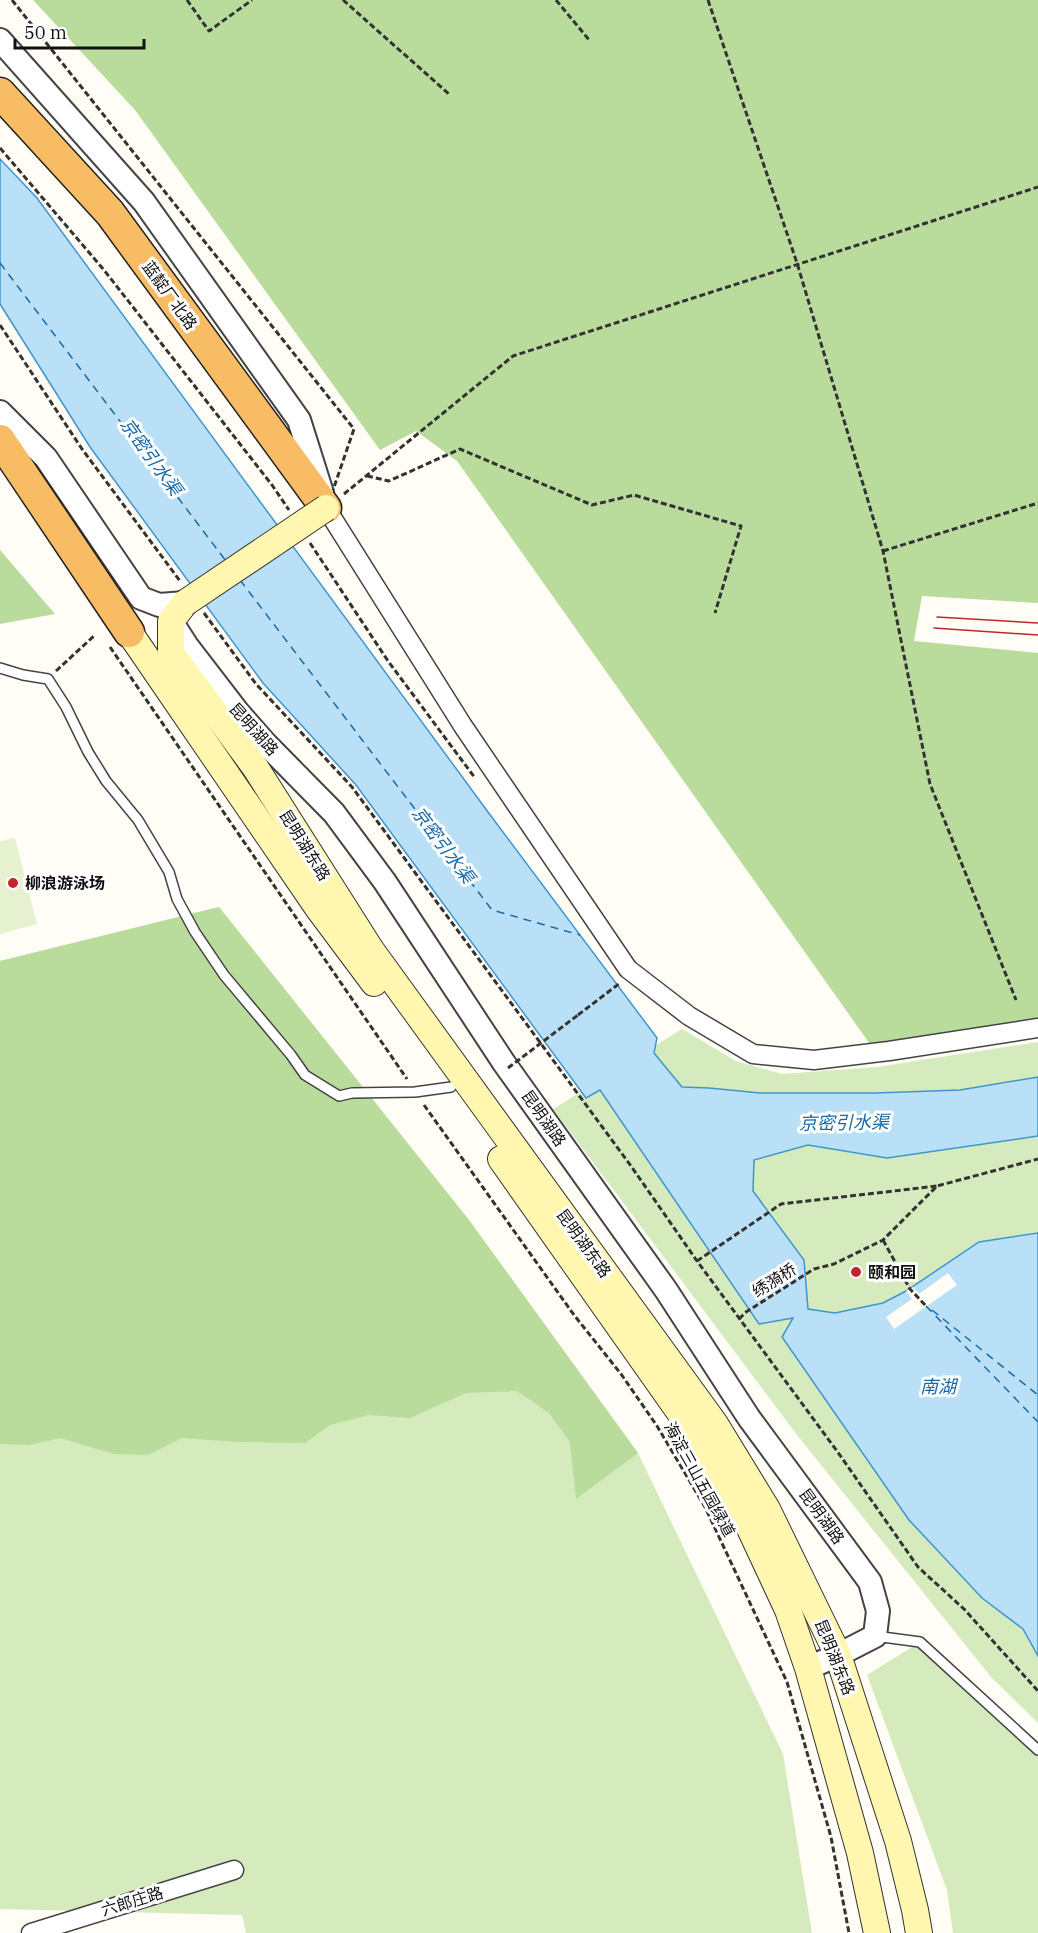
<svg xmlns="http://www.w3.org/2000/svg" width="1038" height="1933" viewBox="0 0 1038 1933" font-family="'IBM Plex Serif','Noto Sans SC',serif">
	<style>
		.green { fill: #d5ebbd }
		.forest { fill: #b9dc9c }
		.pitch { fill: #e6f2cf }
		.water { fill: #b9e0f7; stroke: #3f96cf; stroke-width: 1.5 }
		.pier { fill: #fffdf5 }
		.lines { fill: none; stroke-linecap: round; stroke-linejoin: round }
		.ferry { stroke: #1768a6; stroke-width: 1.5; stroke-dasharray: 8 6; stroke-linecap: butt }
		.service-casing { stroke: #444; stroke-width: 12 }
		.minor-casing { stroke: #444; stroke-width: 21 }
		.tertiary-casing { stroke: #444; stroke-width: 26 }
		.secondary-casing { stroke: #333; stroke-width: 28 }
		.trunk-casing { stroke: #222; stroke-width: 33 }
		.path { stroke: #333; stroke-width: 3; stroke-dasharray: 6 3; stroke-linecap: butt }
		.service { stroke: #fff; stroke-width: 9 }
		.minor { stroke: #fff; stroke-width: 18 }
		.tertiary { stroke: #fff; stroke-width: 22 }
		.secondary { stroke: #fff6b0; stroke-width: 26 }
		.trunk { stroke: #f7bc64; stroke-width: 30 }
		.tram { stroke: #c4262e; stroke-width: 1.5 }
		.secondary-bridge-casing { stroke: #333; stroke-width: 28; stroke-linecap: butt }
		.path-bridge { stroke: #333; stroke-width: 3; stroke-dasharray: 6 3; stroke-linecap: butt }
		.secondary-bridge { stroke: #fff6b0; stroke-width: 26 }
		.poi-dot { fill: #c4262e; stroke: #fff; stroke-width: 2 }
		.labels { text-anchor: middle; stroke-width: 6; stroke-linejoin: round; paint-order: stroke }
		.street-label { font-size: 16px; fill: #111; stroke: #fff }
		.poi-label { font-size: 16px; font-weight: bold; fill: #111; stroke: #fff; text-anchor: start }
		.water-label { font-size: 18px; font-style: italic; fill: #1768a6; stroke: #fff }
	</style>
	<rect width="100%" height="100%" fill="#fffdf5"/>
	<g class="green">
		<polygon points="219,907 469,1220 638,1453 783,1754 812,1933 246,1933 242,1915 0,1909 0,961"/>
		<polygon points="682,1029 736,1061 782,1074 877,1067 1038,1042 1038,1723 991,1677 797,1435 553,1109"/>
		<polygon points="920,1642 1038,1750 1038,1933 953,1933 947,1890 867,1675"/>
	</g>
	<g class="forest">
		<polygon points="33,0 1038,0 1038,603 922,596 914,641 1038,653 1038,1024 872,1047 457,461 416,431 380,450 135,110"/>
		<polygon points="0,550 55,614 0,624"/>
		<polygon points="219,907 469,1220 638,1453 576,1499 570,1442 549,1413 517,1391 466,1393 410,1418 369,1415 330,1425 305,1443 237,1442 182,1438 148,1455 114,1454 60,1438 29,1445 0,1444 0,961"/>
	</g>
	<polygon class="pitch" points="15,838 37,924 0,934 0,841"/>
	<polygon class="water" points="0,159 37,198 488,812 657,1038 654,1053 682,1087 709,1088 760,1093 875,1093 960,1090 1038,1077 1038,1136 887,1158 808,1145 754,1160 753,1191 804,1260 808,1309 835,1313 883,1303 906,1291 979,1242 1038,1233 1038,1656 1023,1629 982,1598 909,1520 782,1337 793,1318 759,1324 600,1090 586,1098 356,785 263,683 90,447 0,304"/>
	<polygon class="pier" points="948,1273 957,1285 894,1329 886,1317 912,1299 906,1291 913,1287 919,1294"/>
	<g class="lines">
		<g class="ferry">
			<polyline points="0,263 226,561"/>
			<polyline points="240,580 492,910 580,935"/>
			<polyline points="926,1306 1038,1422"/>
			<polyline points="932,1310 1038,1395"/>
		</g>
		<defs>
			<g id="service">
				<polyline points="0,668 23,675 48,679 66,707 88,752 106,781 138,820 169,872 177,899 195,932 224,975 291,1055 305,1075 339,1096 352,1093 415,1092 451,1087"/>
				<polyline points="875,1636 920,1642 1038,1750"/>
			</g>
			<g id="minor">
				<polyline points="326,508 463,726 628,969 689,1016 753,1054 814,1060 889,1051 1038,1028"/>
				<polyline points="31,1933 234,1870"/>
			</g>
			<g id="tertiary">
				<polyline points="0,40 144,202 299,420 322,493"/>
				<polyline points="0,412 46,458 141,598 159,605 185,603"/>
				<polyline points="171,621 187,646 237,711 266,744 334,813 385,882 504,1063 666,1290 749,1418 870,1582 878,1611 875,1636 838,1655 808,1668"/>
			</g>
			<g id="secondary">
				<polyline points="185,603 171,621 171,653 255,767 371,950 715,1424 767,1509 838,1655 898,1841 915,1910 919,1933"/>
				<polyline points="129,632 318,908 374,983"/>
				<polyline points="501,1159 695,1434 746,1520 788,1610 808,1668 860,1853 877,1933"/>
			</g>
			<g id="trunk">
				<polyline points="0,93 110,213 326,508"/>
				<polyline points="0,440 129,632"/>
			</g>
		</defs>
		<use href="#service" class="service-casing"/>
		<use href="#minor" class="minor-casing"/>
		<use href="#tertiary" class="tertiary-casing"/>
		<use href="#secondary" class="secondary-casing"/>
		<use href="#trunk" class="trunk-casing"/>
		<g class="path">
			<polyline points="187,0 209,31 252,0"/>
			<polyline points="343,0 449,94"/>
			<polyline points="556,0 590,41"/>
			<polyline points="708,0 797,263 883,551 930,784 1016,1000"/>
			<polyline points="0,148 104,270 272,485 289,510"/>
			<polyline points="0,325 82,449 180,581"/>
			<polyline points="367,476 389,481 460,449 592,505 634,495 741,526 715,613"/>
			<polyline points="344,494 513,356 1038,187"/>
			<polyline points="310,543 388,661 475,778"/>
			<polyline points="883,551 1038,503"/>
			<polyline points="204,613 256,684 352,787 631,1166 697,1261 837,1451 918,1567 964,1609 1038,1691"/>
			<polyline points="110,647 407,1079"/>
			<polyline points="56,671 95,635"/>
			<polyline points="578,1015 620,983"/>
			<polyline points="424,1105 574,1315 621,1374 657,1426 705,1507 787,1682 831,1837 849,1933"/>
			<polyline points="883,1240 910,1289 926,1306"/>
			<polyline points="697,1261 781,1204 937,1186"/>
			<polyline points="739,1319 746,1312 814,1269 834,1264 883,1240 937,1186 1038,1159"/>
		</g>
		<use href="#service" class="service"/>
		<use href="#minor" class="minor"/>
		<use href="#tertiary" class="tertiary"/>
		<use href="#secondary" class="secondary"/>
		<use href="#trunk" class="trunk"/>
		<g class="tram">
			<polyline points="937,617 1038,623"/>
			<polyline points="934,628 1038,635"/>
		</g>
		<defs>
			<polyline id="secondary-bridge" points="185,603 326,508"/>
		</defs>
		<use href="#secondary-bridge" class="secondary-bridge-casing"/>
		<g class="path-bridge">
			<polyline points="12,0 354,429 333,490"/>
			<polyline points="508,1068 578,1015"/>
		</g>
		<use href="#secondary-bridge" class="secondary-bridge"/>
	</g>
	<g class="poi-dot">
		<circle cx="13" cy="883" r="6"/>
		<circle cx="856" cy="1272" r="6"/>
	</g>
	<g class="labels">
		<g class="street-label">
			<text transform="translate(170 295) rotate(54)" y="6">蓝靛厂北路</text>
			<text transform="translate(254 729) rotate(48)" y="6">昆明湖路</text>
			<text transform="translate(305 845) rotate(58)" y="6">昆明湖东路</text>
			<text transform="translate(544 1118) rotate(55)" y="6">昆明湖路</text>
			<text transform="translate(584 1243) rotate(54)" y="6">昆明湖东路</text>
			<text transform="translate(774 1280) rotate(-32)" y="6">绣漪桥</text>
			<text transform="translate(700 1479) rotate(61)" y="6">海淀三山五园绿道</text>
			<text transform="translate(822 1516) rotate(54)" y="6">昆明湖路</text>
			<text transform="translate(835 1657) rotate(68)" y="6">昆明湖东路</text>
			<text transform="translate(132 1901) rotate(-17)" y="6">六郎庄路</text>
		</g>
		<g class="poi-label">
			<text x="25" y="889">柳浪游泳场</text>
			<text x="868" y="1278">颐和园</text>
		</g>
		<g class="water-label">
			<text transform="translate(151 457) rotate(54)" y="6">京密引水渠</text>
			<text transform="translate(443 845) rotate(53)" y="6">京密引水渠</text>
			<text transform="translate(844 1123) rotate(-1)" y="6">京密引水渠</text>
			<text x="938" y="1393">南湖</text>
		</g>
	</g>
	<path d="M15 39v9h129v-9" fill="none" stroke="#111111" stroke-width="3"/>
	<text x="24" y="39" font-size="18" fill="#111111" stroke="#ffffff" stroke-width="4.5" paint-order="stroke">50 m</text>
</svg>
